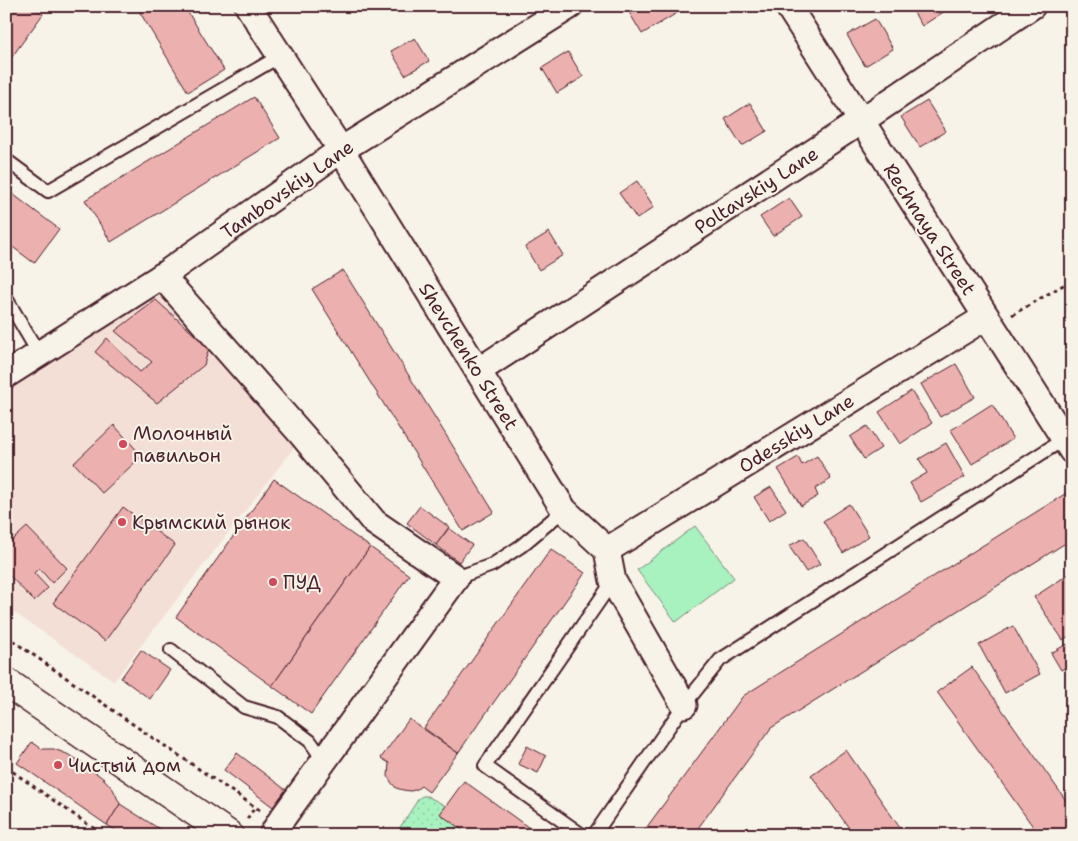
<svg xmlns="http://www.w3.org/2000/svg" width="1078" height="841" viewBox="0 0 1078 841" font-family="'Shantell Sans',sans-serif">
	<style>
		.built { fill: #f4dfd7 }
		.grass { fill: url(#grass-dots); stroke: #798876 }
		.garden { fill: #a8f2c0; stroke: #798876 }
		.building { fill: #ecb0af; stroke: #4a1f2b }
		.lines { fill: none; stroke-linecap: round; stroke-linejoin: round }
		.service-casing { stroke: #4a1f2b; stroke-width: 16 }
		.minor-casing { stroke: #4a1f2b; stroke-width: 29 }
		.secondary-casing { stroke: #4a1f2b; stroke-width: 31 }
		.path { stroke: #4a1f2b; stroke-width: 3; stroke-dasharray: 4 4; stroke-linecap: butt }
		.service { stroke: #f7f3e8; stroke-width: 12 }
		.minor { stroke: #f7f3e8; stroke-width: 25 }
		.secondary { stroke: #f7f3e8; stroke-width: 28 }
		.poi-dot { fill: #d1495b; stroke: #f7f3e8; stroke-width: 2 }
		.labels { text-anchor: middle; stroke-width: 4; stroke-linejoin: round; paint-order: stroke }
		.street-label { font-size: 19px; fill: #4a1f2b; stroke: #f7f3e8 }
		.poi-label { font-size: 19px; fill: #4a1f2b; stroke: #f7f3e8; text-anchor: start }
	</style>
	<defs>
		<pattern id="grass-dots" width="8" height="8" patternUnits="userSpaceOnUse" patternTransform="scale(1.25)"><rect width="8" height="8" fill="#a8f2c0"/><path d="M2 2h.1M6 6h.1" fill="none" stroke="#92cfa5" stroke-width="1.8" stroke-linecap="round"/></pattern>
	</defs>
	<rect width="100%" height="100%" fill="#f7f3e8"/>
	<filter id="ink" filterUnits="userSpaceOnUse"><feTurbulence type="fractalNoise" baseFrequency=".02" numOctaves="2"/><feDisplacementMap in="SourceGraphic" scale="10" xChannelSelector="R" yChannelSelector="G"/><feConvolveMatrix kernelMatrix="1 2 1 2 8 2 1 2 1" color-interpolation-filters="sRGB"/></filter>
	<g filter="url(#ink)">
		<polygon class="built" points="160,291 303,436 114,681 6,607 6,386"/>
		<polygon class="grass" points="423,796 427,796 446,806 440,814 469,835 395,835 419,798"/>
		<polygon class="garden" points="695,526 734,578 676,622 637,570"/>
		<g class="building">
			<polygon points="6,6 32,6 43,14 6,65"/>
			<polygon points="136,6 184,6 224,70 188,92"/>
			<polygon points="638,6 673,6 677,13 642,34 629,12"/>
			<polygon points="910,6 946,6 948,9 922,26"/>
			<polygon points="875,19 893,49 865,66 847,35"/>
			<polygon points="415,38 429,61 405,75 391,51"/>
			<polygon points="568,52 583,77 557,93 542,68"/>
			<polygon points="254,97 280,138 111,242 85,200"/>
			<polygon points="927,101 946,131 920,147 901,117"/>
			<polygon points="750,103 767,131 742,146 725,119"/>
			<polygon points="637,181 654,207 637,219 619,193"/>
			<polygon points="6,189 59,229 34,263 6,242"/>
			<polygon points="789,198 802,217 773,236 760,217"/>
			<polygon points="549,232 563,255 539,270 525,247"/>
			<polygon points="343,270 494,512 463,531 312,289"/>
			<polygon points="156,300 209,348 204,365 157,403 95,352 107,338 140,372 152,362 115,331"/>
			<polygon points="956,364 975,397 940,417 921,384"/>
			<polygon points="911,391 932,423 900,444 879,412"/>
			<polygon points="992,404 1013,439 972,464 951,430"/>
			<polygon points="114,425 142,456 102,493 74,463"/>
			<polygon points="867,426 881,448 864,459 850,437"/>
			<polygon points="946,443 965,477 921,502 910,483 927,473 919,459"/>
			<polygon points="817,456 831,479 815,489 818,496 801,506 778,469 798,457 802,465"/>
			<polygon points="274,479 370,547 272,686 176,617"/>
			<polygon points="771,487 786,510 769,521 754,497"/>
			<polygon points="1068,492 1072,498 1072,539 771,728 693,835 641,835 743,696"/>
			<polygon points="849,504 869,536 843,553 823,521"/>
			<polygon points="420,506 449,527 436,545 407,523"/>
			<polygon points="123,507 175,545 105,641 53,603"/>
			<polygon points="27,527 67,568 52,583 39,568 34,573 48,588 34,601 6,572 6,546"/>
			<polygon points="449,528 472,545 459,562 436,545"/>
			<polygon points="804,538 820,564 806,572 789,546"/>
			<polygon points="370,547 409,575 311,714 272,686"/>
			<polygon points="551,549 585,573 458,753 424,728"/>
			<polygon points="1072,572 1072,634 1063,640 1034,597"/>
			<polygon points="1013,626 1040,674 1005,693 979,645"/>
			<polygon points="1067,644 1072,653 1072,664 1061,670 1051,653"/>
			<polygon points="141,650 170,670 150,699 121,678"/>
			<polygon points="972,667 1072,809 1072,835 1039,835 937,692"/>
			<polygon points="409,719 458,753 429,792 421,786 417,789 411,791 403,790 396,788 391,782 388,776 389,763 381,758"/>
			<polygon points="32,742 42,749 54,749 67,754 80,761 104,779 113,789 120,804 107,825 17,763"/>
			<polygon points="527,746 546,756 538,773 518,764"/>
			<polygon points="846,750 905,835 854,835 811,775"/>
			<polygon points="237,753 286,790 273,807 224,770"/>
			<polygon points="464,781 539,835 469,835 440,814"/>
			<polygon points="120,804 169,835 123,835 107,825"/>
		</g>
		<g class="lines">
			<defs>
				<g id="service">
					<polyline points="6,160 48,191 280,56"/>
					<polyline points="6,298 39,354"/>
					<polyline points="456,578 492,565 521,546 564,510"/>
					<polyline points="171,650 244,707 278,717 310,741 324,761"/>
					<polyline points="582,835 485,766 613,581"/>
					<polyline points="594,835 684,705 720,660 1064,439"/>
				</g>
				<g id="minor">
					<polyline points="248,6 341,150 564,510 607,550 613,581 684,705"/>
					<polyline points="788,6 1072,451"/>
					<polyline points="162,276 303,436 374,522 456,578 279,823 272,835"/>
					<polyline points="478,371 861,121 1032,6"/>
					<polyline points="6,375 162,276 341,150 570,6"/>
					<polyline points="607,550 986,317"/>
				</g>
				<polyline id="secondary" points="6,682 229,835"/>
			</defs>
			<use href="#service" class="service-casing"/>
			<use href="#minor" class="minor-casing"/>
			<use href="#secondary" class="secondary-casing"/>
			<g class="path">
				<polyline points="1012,315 1072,280"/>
				<polyline points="6,636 147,734 261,811"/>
				<polyline points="6,767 103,835"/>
				<polyline points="247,819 255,807"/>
			</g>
			<use href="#service" class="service"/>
			<use href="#minor" class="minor"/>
			<use href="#secondary" class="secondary"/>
		</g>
	</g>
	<g class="poi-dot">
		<circle cx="123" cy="444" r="5"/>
		<circle cx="122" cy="522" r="5"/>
		<circle cx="273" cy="582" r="5"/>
		<circle cx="58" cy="765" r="5"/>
	</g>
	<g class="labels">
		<g class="street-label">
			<text transform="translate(287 189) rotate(-35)" y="7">Tambovskiy Lane</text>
			<text transform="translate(756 190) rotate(-33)" y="7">Poltavskiy Lane</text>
			<text transform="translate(930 229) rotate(57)" y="7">Rechnaya Street</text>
			<text transform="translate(469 356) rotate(58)" y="7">Shevchenko Street</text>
			<text transform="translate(796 433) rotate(-32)" y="7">Odesskiy Lane</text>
		</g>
		<g class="poi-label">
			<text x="133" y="440">Молочный<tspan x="133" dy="22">павильон</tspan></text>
			<text x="132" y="529">Крымский рынок</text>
			<text x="283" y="589">ПУД</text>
			<text x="68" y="772">Чистый дом</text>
		</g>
	</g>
	<rect width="1078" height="841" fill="none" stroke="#f7f3e8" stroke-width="25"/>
	<rect x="12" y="12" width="1053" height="816" fill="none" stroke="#4a1f2b" stroke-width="2" filter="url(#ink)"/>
</svg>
